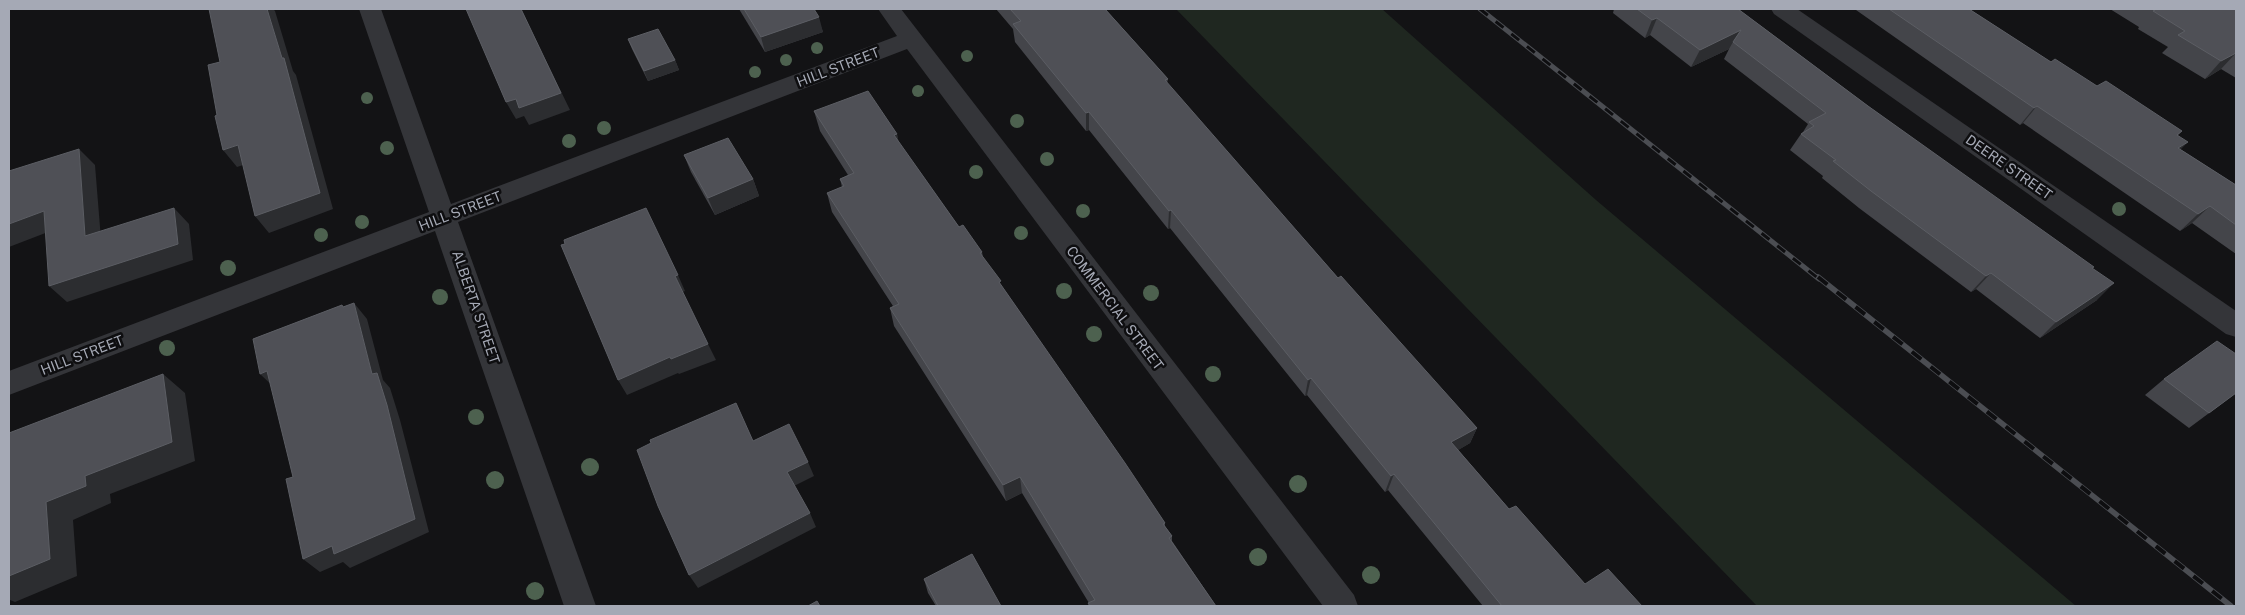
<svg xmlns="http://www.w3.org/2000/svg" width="2245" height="615" viewBox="0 0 2245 615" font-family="'Public Sans',sans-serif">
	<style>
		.green { fill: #1f2720 }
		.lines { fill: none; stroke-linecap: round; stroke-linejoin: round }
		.street { fill: #343539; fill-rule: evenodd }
		.rail-far1-casing { stroke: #4b4d52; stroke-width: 5 }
		.rail-casing { stroke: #4b4d52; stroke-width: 5.5 }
		.rail-far1 { stroke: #0e0e10; stroke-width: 3; stroke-dasharray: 10; stroke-linecap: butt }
		.rail { stroke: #0e0e10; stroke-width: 4; stroke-dasharray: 12; stroke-linecap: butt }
		.tree { fill: #4d614f }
		.wall { fill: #44454a }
		.shaded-wall { fill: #2c2d30 }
		.building { fill: #4f5056; stroke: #5c5e64 }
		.labels { text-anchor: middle; stroke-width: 5; stroke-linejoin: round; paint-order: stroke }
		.street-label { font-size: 14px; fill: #a5a9b5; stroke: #0e0e10 }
	</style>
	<rect width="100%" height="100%" fill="#131315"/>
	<polygon class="green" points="1176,9 1382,9 1596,200 2076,606 1757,606"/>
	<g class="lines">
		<g class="street">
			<polygon points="359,9 381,9 451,204 897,36 878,9 901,9 1354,595 1358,606 1323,606 907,49 458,222 596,606 564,606 435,231 9,395 9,371 429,212"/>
			<polygon points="1771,9 1797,9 2236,311 2236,337 2226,334 1774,14"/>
		</g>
		<defs>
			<polyline id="rail-far1" points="1480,9 1819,279"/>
			<polyline id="rail" points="1818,277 2231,606"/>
		</defs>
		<use href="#rail-far1" class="rail-far1-casing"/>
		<use href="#rail" class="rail-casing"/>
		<use href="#rail-far1" class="rail-far1"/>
		<use href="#rail" class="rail"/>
	</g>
	<g class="tree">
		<circle cx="817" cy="48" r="6"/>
		<circle cx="967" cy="56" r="6"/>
		<circle cx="786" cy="60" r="6"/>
		<circle cx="755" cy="72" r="6"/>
		<circle cx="918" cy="91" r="6"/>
		<circle cx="367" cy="98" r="6"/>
		<circle cx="1017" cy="121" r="7"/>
		<circle cx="604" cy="128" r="7"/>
		<circle cx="569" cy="141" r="7"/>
		<circle cx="387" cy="148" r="7"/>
		<circle cx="1047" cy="159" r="7"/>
		<circle cx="976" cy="172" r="7"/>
		<circle cx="2119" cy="209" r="7"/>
		<circle cx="1083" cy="211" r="7"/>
		<circle cx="362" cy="222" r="7"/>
		<circle cx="1021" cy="233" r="7"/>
		<circle cx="321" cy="235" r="7"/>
		<circle cx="228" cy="268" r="8"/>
		<circle cx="1064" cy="291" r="8"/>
		<circle cx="1151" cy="293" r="8"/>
		<circle cx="440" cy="297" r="8"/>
		<circle cx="1094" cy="334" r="8"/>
		<circle cx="167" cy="348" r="8"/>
		<circle cx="1213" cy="374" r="8"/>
		<circle cx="476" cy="417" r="8"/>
		<circle cx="590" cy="467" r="9"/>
		<circle cx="495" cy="480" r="9"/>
		<circle cx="1298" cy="484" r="9"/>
		<circle cx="1258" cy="557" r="9"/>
		<circle cx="1371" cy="575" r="9"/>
		<circle cx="535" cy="591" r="9"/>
	</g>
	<g class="wall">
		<polygon points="739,9 814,9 823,32 765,52"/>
		<polygon points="996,9 1105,9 1168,79 1167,83 1338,278 1477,428 1470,443 1458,450 1509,509 1585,584 1642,606 1483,606 1388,490 1385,492 1307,395 1305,396 1170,228 1168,229 1089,130 1086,131 1015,42 1013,29"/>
		<polygon points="1614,9 1738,9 1868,106 2093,268 2097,300 2040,338 1976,289 1971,292 1859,208 1822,178 1823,176 1790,150 1801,134 1803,132 1808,124 1724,59 1729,49 1691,67 1650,35 1645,38 1613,13"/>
		<polygon points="1857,9 1969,9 2051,62 2182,131 2178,135 2180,149 2236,185 2236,254 2192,223 2180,231 2023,123 2020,125 1856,10"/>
		<polygon points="2110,9 2234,9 2236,10 2236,78 2221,69 2205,79 2162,53 2168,47 2138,29 2139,27"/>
		<polygon points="628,39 675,60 679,70 648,81 632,49"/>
		<polygon points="814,111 897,134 898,142 959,227 982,252 983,257 1001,285 1165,523 1165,526 1172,536 1172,541 1216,606 1088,606 1089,603 1022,493 1006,501 894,326 890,308 893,306 832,212 827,193 842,187 840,179 848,175 820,131"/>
		<polygon points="684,155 753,179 759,196 715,215 691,172"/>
		<polygon points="2164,379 2236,393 2189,428 2145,395"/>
		<polygon points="924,579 1001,606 936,606 928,593"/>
	</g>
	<g class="shaded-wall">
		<polygon points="267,9 273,9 275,11 293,71 296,75 333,209 269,233 255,216 282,58"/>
		<polygon points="521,9 570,110 529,125 524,116 516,119 506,102"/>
		<polygon points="819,17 823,32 765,52 761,37"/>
		<polygon points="1657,18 1650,35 1645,38 1652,20"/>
		<polygon points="1741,30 1733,42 1729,49 1691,67 1700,50"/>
		<polygon points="2236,53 2221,69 2205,79 2221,61"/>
		<polygon points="675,60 679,70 648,81 644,71"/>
		<polygon points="2037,106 2023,123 2020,125 2034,108"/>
		<polygon points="1089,112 1089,130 1086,131 1086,113"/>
		<polygon points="897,134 901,153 894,135"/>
		<polygon points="2188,142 2171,159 2178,148"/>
		<polygon points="238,145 252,162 237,167 223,150"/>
		<polygon points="79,149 95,165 102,252 85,236"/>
		<polygon points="753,179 759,196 715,215 708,198"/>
		<polygon points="2210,206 2192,223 2180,231 2198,214"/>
		<polygon points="174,208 189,224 193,260 67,302 49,286"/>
		<polygon points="1171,210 1170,228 1168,229 1169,211"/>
		<polygon points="44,211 61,227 9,247 9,224"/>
		<polygon points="1991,273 1976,289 1971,292 1986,276"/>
		<polygon points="678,275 685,291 683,292 675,276"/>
		<polygon points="2114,283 2097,300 2040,338 2056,322"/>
		<polygon points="354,303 367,319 383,380 390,388 400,420 429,532 350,568 343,562 320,572 303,559 372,374"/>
		<polygon points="708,344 716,360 679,374 678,373 627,395 618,380 670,357"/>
		<polygon points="267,371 276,389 260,374"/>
		<polygon points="163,374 185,393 195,461 110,494 111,503 73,520 77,576 15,602 10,600 9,600 9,576 46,502 85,476"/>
		<polygon points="1311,378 1307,395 1305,396 1308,380"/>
		<polygon points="1477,428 1470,443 1445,458 1451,442"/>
		<polygon points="808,462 814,476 794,486 787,472"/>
		<polygon points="1394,474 1388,490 1385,492 1391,476"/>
		<polygon points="1020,477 1022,493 1006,501 1003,485"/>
		<polygon points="810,513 816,527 698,588 689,575"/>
	</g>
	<g class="building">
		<polygon points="209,9 267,9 282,58 284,58 320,193 255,216 238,145 223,150 215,116 217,115 208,65 220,62"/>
		<polygon points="466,9 521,9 561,93 519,108 516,99 506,102"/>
		<polygon points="744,9 814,9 819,17 761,37"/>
		<polygon points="1010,9 1105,9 1168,79 1165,80 1338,278 1341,276 1477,428 1451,442 1509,509 1516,506 1585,584 1608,569 1642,606 1502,606 1394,474 1391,476 1311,378 1308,380 1171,210 1169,211 1089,112 1086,113 1013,24 1021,21"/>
		<polygon points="1637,9 1738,9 1868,106 2094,267 2092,268 2114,283 2056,322 1991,273 1986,276 1871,191 1833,161 1836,160 1801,134 1814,126 1809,122 1826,113 1733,42 1741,30 1700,50 1657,18 1652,20"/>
		<polygon points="1889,9 1969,9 2051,62 2055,59 2097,86 2106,81 2182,131 2177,135 2188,142 2178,148 2236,185 2236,225 2210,206 2198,214 2037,106 2034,108"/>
		<polygon points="2153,9 2234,9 2236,10 2236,53 2221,61 2178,35 2185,31 2153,11 2155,10"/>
		<polygon points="658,29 675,60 644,71 628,39"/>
		<polygon points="868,91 897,134 894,135 959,227 963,225 982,252 980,253 1001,281 999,282 1125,463 1165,523 1163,524 1172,536 1169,538 1216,606 1090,606 1088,603 1095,600 1020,477 1003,485 890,308 899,304 827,193 844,186 840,179 854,173 814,111"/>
		<polygon points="728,138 753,179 708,198 684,155"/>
		<polygon points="79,149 85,236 174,208 178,244 49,286 44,211 9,224 9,171"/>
		<polygon points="646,208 678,275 675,276 708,344 671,359 670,357 618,380 561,245 565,244 564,240"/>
		<polygon points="354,303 372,374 377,373 387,405 415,519 334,554 332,546 303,559 286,479 293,477 267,371 260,374 253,339 342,305 343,307"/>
		<polygon points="2217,341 2236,354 2236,393 2209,413 2164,379"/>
		<polygon points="163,374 172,442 85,476 86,486 46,502 50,559 9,576 9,433"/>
		<polygon points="736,403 753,441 789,424 808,462 787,472 810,513 689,575 658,506 637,450 651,443 650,440"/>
		<polygon points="972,554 1001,606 938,606 924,579"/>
		<polygon points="817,601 820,606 808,606"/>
	</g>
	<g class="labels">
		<g class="street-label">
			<text transform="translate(838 67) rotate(-21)" y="5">HILL STREET</text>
			<text transform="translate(2009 167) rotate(35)" y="5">DEERE STREET</text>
			<text transform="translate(460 211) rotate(-21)" y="5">HILL STREET</text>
			<text transform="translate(476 307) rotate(71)" y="5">ALBERTA STREET</text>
			<text transform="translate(1115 308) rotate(53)" y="5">COMMERCIAL STREET</text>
			<text transform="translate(82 355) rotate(-21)" y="5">HILL STREET</text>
		</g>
	</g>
	<rect width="2245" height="615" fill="none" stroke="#a5a9b5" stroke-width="20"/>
</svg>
